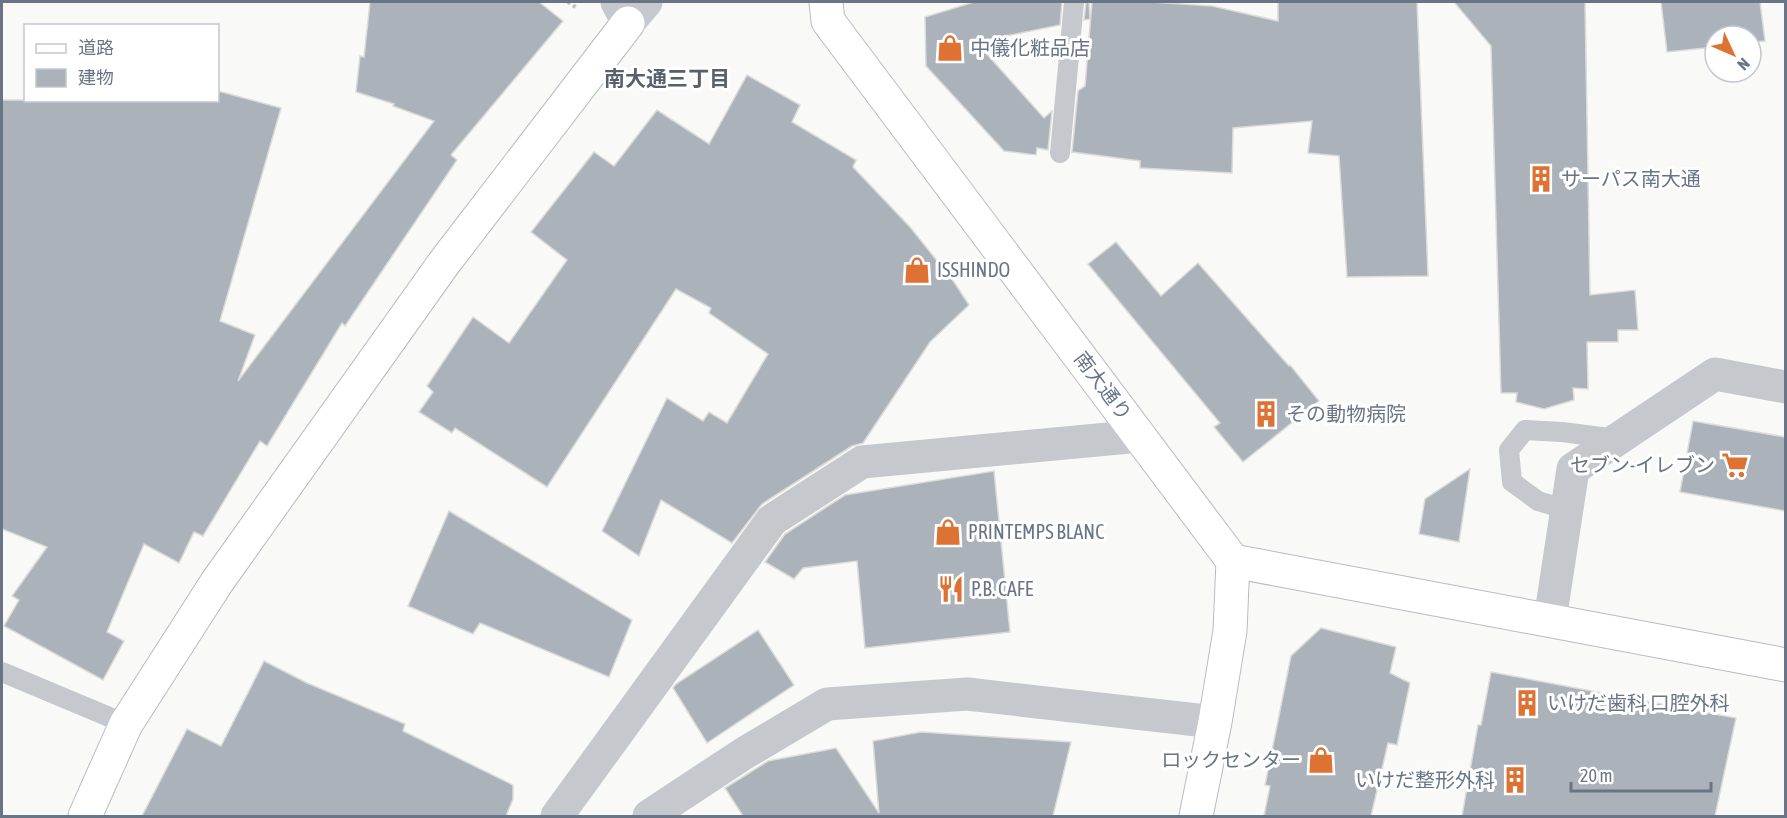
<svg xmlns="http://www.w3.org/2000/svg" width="1787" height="818" viewBox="0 0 1787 818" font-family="'Asap Condensed','Noto Sans JP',sans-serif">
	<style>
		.building { fill: #acb2b9; stroke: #dbdbd9; stroke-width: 1.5 }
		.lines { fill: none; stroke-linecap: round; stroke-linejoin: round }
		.secondary-casing { stroke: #b7bbc1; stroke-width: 35 }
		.path { stroke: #bdbfc2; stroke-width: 4; stroke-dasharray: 3 3; stroke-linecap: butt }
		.lane { stroke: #c5c8cc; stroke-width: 20 }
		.street { stroke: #c5c8cc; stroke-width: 33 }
		.secondary { stroke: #fff; stroke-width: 33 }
		.labels { text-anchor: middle; stroke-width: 6; stroke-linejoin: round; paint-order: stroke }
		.poi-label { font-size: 20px; fill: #697587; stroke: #fff; text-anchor: start }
		.street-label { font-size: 20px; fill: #697587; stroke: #fff }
		.neighbourhood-label { font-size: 21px; font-weight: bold; fill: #57606c; stroke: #fff }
	</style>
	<rect width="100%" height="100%" fill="#f9f9f7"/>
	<g class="building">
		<polygon points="370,2 539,2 563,21 451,155 457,160 345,326 342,323 267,446 260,441 203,536 194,532 179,563 144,544 107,632 124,641 103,680 4,626 19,600 12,596 47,547 2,529 2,100 218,100 218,91 281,108 220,321 255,335 238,381 434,121 393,106 394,104 356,92 360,56 364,57"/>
		<polygon points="974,2 1062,2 1060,25 976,42 1044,118 1052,111 1048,150 1037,148 1036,155 1004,151 926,66 925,17"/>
		<polygon points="1092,2 1151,2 1212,6 1278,21 1278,2 1417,2 1428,276 1347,277 1339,156 1308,153 1312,121 1233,128 1232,173 1140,168 1140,161 1072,152 1078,91 1085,86"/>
		<polygon points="1454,2 1585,2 1590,295 1635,290 1638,330 1618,330 1618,342 1587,342 1588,389 1573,388 1574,400 1544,409 1516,402 1517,393 1501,393 1491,46"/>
		<polygon points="1661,2 1760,2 1765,41 1751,42 1751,36 1715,36 1715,47 1667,52"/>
		<polygon points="1086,3 1089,2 1090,19 1084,20"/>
		<polygon points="747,75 800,105 792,122 856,160 853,167 910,227 954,282 969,305 930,342 863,443 852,446 762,504 732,543 661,500 639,556 602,531 667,398 703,421 709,412 727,423 768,354 709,313 711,308 676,289 547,487 455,428 452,433 419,412 433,392 427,386 473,317 509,343 567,260 531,232 594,152 614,166 657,110 709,144"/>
		<polygon points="1116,242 1161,296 1198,263 1289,366 1290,365 1319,401 1243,462 1214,427 1220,423 1088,264"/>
		<polygon points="1693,421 1785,437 1785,511 1680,492"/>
		<polygon points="1470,469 1459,542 1419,534 1425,499"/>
		<polygon points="994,471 1010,632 865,648 857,561 803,568 794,579 765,562 785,534 845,495"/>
		<polygon points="449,511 632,620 609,677 480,623 473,634 408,606"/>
		<polygon points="1321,628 1396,647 1390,673 1410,683 1397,745 1388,743 1371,816 1264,816 1270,786 1265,785 1291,656"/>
		<polygon points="758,630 794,685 707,743 673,688 676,684"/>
		<polygon points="264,661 307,683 405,724 403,731 513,785 513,799 506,816 142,816 187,729 221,746"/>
		<polygon points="1491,672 1736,718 1715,816 1462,816 1478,725 1481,725"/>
		<polygon points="921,732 1071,742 1053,816 743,816 725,788 768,761 836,748 879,813 873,741"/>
	</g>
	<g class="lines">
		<defs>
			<g id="secondary">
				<polyline points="826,2 828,21 1233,561 1230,631 1215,722 1196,816"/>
				<polyline points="1233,561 1786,665"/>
				<polyline points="85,816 126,724 217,582 444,263 628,23"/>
			</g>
		</defs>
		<use href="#secondary" class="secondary-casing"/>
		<polyline class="path" points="568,2 577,8"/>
		<g class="lane">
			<polyline points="1060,153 1074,2"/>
			<polyline points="1568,510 1538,501 1512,482 1509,450 1525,430 1562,432 1617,439"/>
			<polyline points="2,672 126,724"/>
		</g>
		<g class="street">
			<polyline points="617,2 628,23 646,2"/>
			<polyline points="1550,620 1573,469 1715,374 1786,387"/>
			<polyline points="557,816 772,520 862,462 1140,436"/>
			<polyline points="649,816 743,754 827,704 967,694 1215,722"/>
		</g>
		<use href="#secondary" class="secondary"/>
	</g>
	<defs>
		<symbol id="shop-bare" viewBox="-9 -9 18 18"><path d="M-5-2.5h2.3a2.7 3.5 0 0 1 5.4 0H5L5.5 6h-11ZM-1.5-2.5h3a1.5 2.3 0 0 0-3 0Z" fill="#de7232" stroke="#fff" stroke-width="2.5" paint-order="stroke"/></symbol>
		<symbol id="building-bare" viewBox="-9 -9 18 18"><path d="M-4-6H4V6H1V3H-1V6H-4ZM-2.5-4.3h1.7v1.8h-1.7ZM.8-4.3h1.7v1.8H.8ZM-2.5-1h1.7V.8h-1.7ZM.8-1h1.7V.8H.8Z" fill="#de7232" stroke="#fff" stroke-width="2.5" paint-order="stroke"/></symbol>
		<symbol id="supermarket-bare" viewBox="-9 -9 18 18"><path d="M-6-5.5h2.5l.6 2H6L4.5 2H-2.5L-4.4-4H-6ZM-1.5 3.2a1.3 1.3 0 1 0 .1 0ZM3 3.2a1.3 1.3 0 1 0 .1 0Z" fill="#de7232" stroke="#fff" stroke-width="2.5" paint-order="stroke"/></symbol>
		<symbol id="restaurant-bare" viewBox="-9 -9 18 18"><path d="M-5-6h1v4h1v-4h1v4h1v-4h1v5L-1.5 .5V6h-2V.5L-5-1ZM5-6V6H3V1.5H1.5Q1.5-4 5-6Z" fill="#de7232" stroke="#fff" stroke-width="2.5" paint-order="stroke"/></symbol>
	</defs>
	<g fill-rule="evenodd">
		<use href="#shop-bare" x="931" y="29" width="38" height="38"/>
		<use href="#building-bare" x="1522" y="160" width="38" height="38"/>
		<use href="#shop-bare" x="898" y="251" width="38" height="38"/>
		<use href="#building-bare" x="1247" y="395" width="38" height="38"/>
		<use href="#supermarket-bare" x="1716" y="446" width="38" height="38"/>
		<use href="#shop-bare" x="929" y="513" width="38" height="38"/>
		<use href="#restaurant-bare" x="932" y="570" width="38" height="38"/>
		<use href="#building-bare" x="1508" y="684" width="38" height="38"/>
		<use href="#shop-bare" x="1302" y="741" width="38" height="38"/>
		<use href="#building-bare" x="1496" y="761" width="38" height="38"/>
	</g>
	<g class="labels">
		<g class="poi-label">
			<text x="970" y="55">中儀化粧品店</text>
			<text x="1561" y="186">サーパス南大通</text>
			<text x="937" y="277">ISSHINDO</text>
			<text x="1286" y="421">その動物病院</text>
			<text x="1715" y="472" text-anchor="end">セブン-イレブン</text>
			<text x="968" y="539">PRINTEMPS BLANC</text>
			<text x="971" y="596">P.B. CAFE</text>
			<text x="1547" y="710">いけだ歯科 口腔外科</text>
			<text x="1301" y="767" text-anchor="end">ロックセンター</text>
			<text x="1495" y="787" text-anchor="end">いけだ整形外科</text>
		</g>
		<g class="street-label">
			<text transform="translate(1103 386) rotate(53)" y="7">南大通り</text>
		</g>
		<g class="neighbourhood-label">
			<text x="667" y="86">南大通三丁目</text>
		</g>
	</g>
	<rect width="1787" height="818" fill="none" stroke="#697587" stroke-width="6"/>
	<rect x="24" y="24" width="195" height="78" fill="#ffffff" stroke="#c3c8cf" stroke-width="1.5"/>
	<rect x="36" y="44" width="30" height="9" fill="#ffffff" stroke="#c3c8cf" stroke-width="1.5"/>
	<text x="78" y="54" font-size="18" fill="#697587">道路</text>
	<rect x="36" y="69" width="30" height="18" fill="#acb2b9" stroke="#c3c8cf" stroke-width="1.5"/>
	<text x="78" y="84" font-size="18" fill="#697587">建物</text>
	<g transform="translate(1733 54) rotate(134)"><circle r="28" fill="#ffffff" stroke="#c3c8cf" stroke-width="1.5"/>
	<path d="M0-4.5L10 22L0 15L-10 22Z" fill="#de7232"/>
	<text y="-9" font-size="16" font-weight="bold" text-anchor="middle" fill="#697587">N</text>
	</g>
	<path d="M1571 782v9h140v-9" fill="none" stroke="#697587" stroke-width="3"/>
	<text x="1580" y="782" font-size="18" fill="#697587" stroke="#ffffff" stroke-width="4.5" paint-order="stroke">20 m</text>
</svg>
